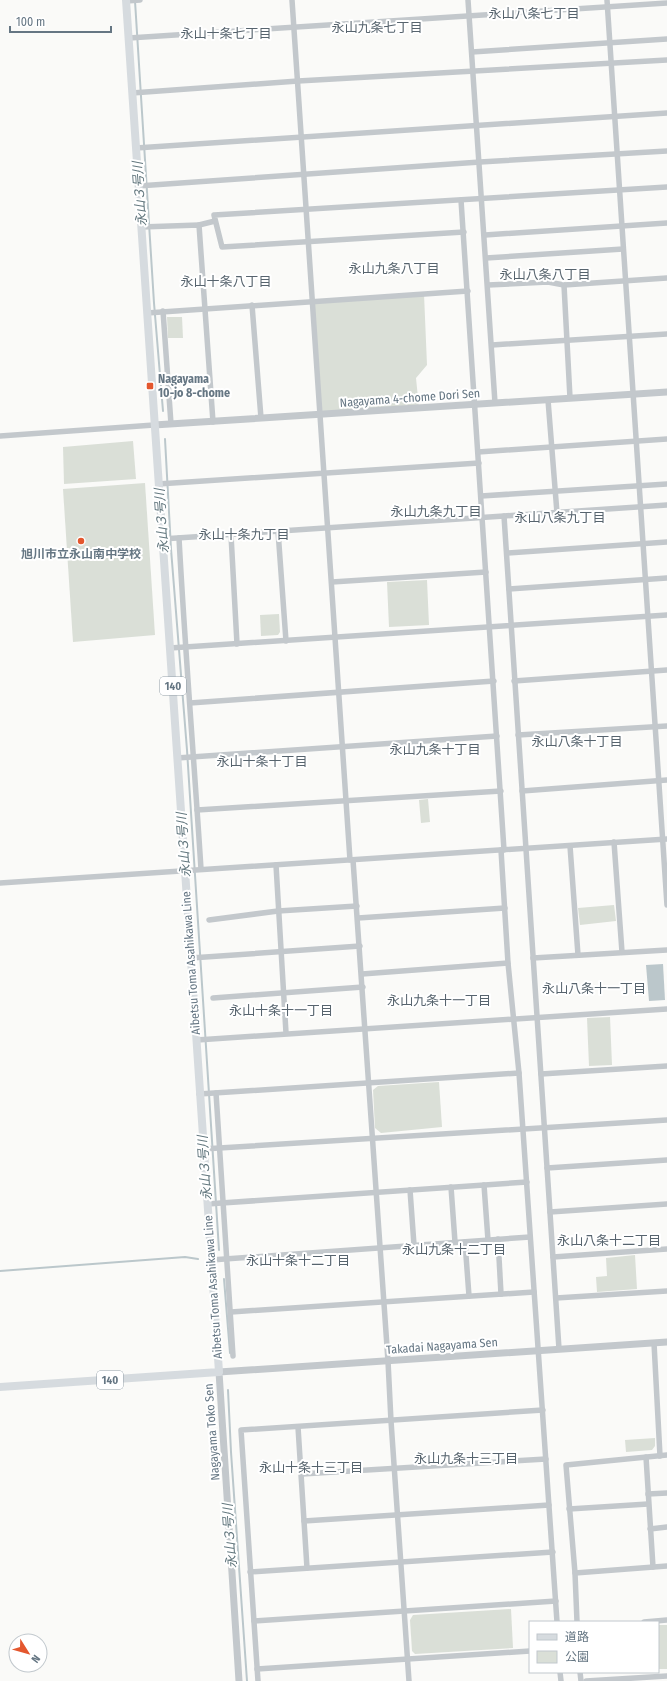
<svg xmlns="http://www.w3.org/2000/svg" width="667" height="1681" viewBox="0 0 667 1681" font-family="'Fira Sans Condensed','Noto Sans JP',sans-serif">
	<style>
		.green { fill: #dadfd7 }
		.water { fill: #bbc7cb }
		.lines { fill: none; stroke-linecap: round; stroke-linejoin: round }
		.stream { stroke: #bbc7cb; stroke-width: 2 }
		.minor { stroke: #c3c8cc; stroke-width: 5.5 }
		.tertiary { stroke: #c3c8cc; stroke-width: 7 }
		.primary { stroke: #d6dbdf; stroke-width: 8 }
		.poi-dot { fill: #e4572e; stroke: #fff; stroke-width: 1.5 }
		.labels { text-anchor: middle; stroke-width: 4; stroke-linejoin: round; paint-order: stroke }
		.shield { fill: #fff; stroke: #939fa8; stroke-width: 1 }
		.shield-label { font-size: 11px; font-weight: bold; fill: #657683 }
		.poi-label { font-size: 12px; font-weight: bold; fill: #657683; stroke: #fff; text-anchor: start }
		.street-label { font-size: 12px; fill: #657683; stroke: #fff }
		.neighbourhood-label { font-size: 13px; fill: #57646e; stroke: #fff }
		.water-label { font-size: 13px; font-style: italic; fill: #60757c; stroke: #fff }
	</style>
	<rect width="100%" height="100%" fill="#fafaf8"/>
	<g class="green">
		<polygon points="424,294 427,365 416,378 419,408 320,415 312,301"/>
		<polygon points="167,317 182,317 183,338 168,338"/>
		<polygon points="133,441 136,479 64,484 63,447"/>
		<polygon points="145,483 155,635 73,642 63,489"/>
		<polygon points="427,580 429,625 389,627 387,582"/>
		<polygon points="279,614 280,632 278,635 261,636 260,615"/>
		<polygon points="428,799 430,822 421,823 419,800"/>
		<polygon points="614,905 616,921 580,925 578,908"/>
		<polygon points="610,1017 612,1065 589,1066 587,1018"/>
		<polygon points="439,1082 442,1127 381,1133 375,1128 373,1090 378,1086"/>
		<polygon points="635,1255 637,1289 597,1292 596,1277 607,1276 606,1258"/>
		<polygon points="655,1438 655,1446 652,1450 626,1452 625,1440"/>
		<polygon points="511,1609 513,1648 415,1654 412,1651 410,1620 413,1615"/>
		<rect x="658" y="1625" width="9" height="44"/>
	</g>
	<polygon class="water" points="663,964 665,1000 649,1001 646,965"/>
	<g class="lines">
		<g class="stream">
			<polyline points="135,1 154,303 163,411"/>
			<polyline points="165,439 171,549 187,750 219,1250"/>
			<polyline points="0,1271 185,1257 198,1259"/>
			<polyline points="224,1279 230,1353"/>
			<polyline points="228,1390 231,1452 247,1681"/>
		</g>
		<g class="minor">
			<polyline points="292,0 350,860"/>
			<polyline points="468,0 495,403"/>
			<polyline points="607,0 667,905"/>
			<polyline points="126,1 140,0"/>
			<polyline points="129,38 667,3"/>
			<polyline points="472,52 667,39"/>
			<polyline points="132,93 298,81 667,60"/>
			<polyline points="136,148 667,113"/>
			<polyline points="138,186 480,162 667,151"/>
			<polyline points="461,200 504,850"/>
			<polyline points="199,225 215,221"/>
			<polyline points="141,227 199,225 213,422"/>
			<polyline points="464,232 222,247 214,215 667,187"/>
			<polyline points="485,235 667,223"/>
			<polyline points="486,258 623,249"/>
			<polyline points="488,285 548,282 564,285 667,278"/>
			<polyline points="564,285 570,398"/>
			<polyline points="252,305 261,418"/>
			<polyline points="163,311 171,424"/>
			<polyline points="147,313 468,291"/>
			<polyline points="492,345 667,334"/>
			<polyline points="548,400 557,513"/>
			<polyline points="0,436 154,425"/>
			<polyline points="478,452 667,439"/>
			<polyline points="158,484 479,463"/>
			<polyline points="481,496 667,484"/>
			<polyline points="504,516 667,505"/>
			<polyline points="278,531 286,641"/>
			<polyline points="231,535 237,644"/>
			<path d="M179,538C185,649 194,759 201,869"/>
			<polyline points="162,539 504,516 559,1349"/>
			<polyline points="507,553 667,542"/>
			<polyline points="332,582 486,572"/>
			<polyline points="509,589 667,578"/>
			<polyline points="170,648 667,615"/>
			<polyline points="514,681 667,670"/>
			<polyline points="190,703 494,681"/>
			<polyline points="518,735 667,726"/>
			<polyline points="177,758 497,736"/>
			<polyline points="522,791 667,780"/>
			<polyline points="197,810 501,791"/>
			<polyline points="614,842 622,952"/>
			<polyline points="570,846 578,955"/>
			<polyline points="501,850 508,963 519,1073 557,1622"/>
			<polyline points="353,860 388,1361 391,1421 409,1681"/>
			<polyline points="276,865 286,1033"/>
			<polyline points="0,883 667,839"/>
			<polyline points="358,918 505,908"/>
			<polyline points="209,920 278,911 357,906"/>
			<polyline points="191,958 360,946"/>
			<polyline points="533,958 667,950"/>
			<polyline points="362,974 508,963"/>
			<polyline points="213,998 363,987"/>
			<polyline points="197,1040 667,1009"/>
			<polyline points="541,1074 667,1066"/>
			<polyline points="216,1093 233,1356"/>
			<polyline points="199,1094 519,1073"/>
			<polyline points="203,1149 667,1120"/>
			<polyline points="547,1168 667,1160"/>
			<polyline points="484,1185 488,1240"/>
			<polyline points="451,1187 455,1242"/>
			<polyline points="410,1190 414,1245"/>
			<polyline points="207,1204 527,1182"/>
			<polyline points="550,1212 667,1204"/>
			<polyline points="498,1239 501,1294"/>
			<polyline points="465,1242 469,1296"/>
			<polyline points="553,1257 667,1249"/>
			<polyline points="211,1260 530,1237"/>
			<polyline points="556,1298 667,1291"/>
			<polyline points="231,1312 534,1292"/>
			<polyline points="654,1343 660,1456"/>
			<polyline points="298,1427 307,1568"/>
			<polyline points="646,1457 653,1567"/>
			<polyline points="302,1474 546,1459"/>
			<polyline points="648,1494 667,1493"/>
			<polyline points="569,1509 648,1504"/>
			<polyline points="304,1521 549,1505"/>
			<polyline points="650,1529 667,1527"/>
			<polyline points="250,1572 553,1552"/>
			<polyline points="575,1573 667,1566"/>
			<polyline points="254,1621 556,1601"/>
			<polyline points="577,1622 575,1573 566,1465 667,1455"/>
			<polyline points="644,1622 667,1620"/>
			<polyline points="257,1669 530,1651"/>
			<polyline points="560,1672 561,1681"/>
			<polyline points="580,1672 581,1681"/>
			<polyline points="258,1681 241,1430 543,1410"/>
			<polyline points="586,1681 667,1676"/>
		</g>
		<g class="tertiary">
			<polyline points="154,425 667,392"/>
			<polyline points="239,1681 219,1372 667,1342"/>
		</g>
		<polyline class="primary" points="0,1387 219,1372 126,0"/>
	</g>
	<g class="poi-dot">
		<rect x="146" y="382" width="8" height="8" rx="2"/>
		<circle cx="81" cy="541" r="4"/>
	</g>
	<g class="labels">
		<g class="shield">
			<rect x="160" y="677" width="26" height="18" rx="3"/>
			<rect x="97" y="1371" width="26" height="18" rx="3"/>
		</g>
		<g class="shield-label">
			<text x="173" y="690">140</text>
			<text x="110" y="1384">140</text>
		</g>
		<g class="poi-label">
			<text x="158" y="383">Nagayama<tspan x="158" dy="14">10-jo 8-chome</tspan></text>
			<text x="81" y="558" text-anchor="middle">旭川市立永山南中学校</text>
		</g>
		<g class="street-label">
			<text transform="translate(410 398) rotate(-4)" y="4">Nagayama 4-chome Dori Sen</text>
			<text transform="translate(191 963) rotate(-94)" y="4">Aibetsu Toma Asahikawa Line</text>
			<text transform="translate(213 1287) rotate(-94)" y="4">Aibetsu Toma Asahikawa Line</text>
			<text transform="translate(442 1346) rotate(-4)" y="4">Takadai Nagayama Sen</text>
			<text transform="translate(212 1432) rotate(-94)" y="4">Nagayama Toko Sen</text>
		</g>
		<g class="neighbourhood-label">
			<text x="534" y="18">永山八条七丁目</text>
			<text x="377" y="32">永山九条七丁目</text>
			<text x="226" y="38">永山十条七丁目</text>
			<text x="394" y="273">永山九条八丁目</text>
			<text x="545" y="279">永山八条八丁目</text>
			<text x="226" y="286">永山十条八丁目</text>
			<text x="436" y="516">永山九条九丁目</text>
			<text x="560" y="522">永山八条九丁目</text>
			<text x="244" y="539">永山十条九丁目</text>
			<text x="577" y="746">永山八条十丁目</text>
			<text x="435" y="754">永山九条十丁目</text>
			<text x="262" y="766">永山十条十丁目</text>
			<text x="594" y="993">永山八条十一丁目</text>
			<text x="439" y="1005">永山九条十一丁目</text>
			<text x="281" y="1015">永山十条十一丁目</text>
			<text x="609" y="1245">永山八条十二丁目</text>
			<text x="454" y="1254">永山九条十二丁目</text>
			<text x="298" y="1265">永山十条十二丁目</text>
			<text x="466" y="1463">永山九条十三丁目</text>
			<text x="311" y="1472">永山十条十三丁目</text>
		</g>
		<g class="water-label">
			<text transform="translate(139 194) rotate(-94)" y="5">永山３号川</text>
			<text transform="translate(161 521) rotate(-94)" y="5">永山３号川</text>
			<text transform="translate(183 845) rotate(-94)" y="5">永山３号川</text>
			<text transform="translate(204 1168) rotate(-94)" y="5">永山３号川</text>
			<text transform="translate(229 1536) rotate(-94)" y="5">永山３号川</text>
		</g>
	</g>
	<rect x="529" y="1621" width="130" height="52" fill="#ffffff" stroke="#c1c8cd"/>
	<rect x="537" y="1634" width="20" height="6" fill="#d6dbdf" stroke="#c1c8cd"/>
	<text x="565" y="1641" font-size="12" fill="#657683">道路</text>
	<rect x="537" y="1651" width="20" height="12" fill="#dadfd7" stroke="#c1c8cd"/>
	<text x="565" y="1661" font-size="12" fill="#657683">公園</text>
	<g transform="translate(28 1653) rotate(127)"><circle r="19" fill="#ffffff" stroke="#c1c8cd"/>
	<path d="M0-3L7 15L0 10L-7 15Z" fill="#e4572e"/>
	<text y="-6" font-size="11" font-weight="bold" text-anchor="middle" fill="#657683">N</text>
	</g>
	<path d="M10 26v6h101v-6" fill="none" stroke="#657683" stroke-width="2"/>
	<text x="16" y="26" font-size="12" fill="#657683" stroke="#ffffff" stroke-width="3" paint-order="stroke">100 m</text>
</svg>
